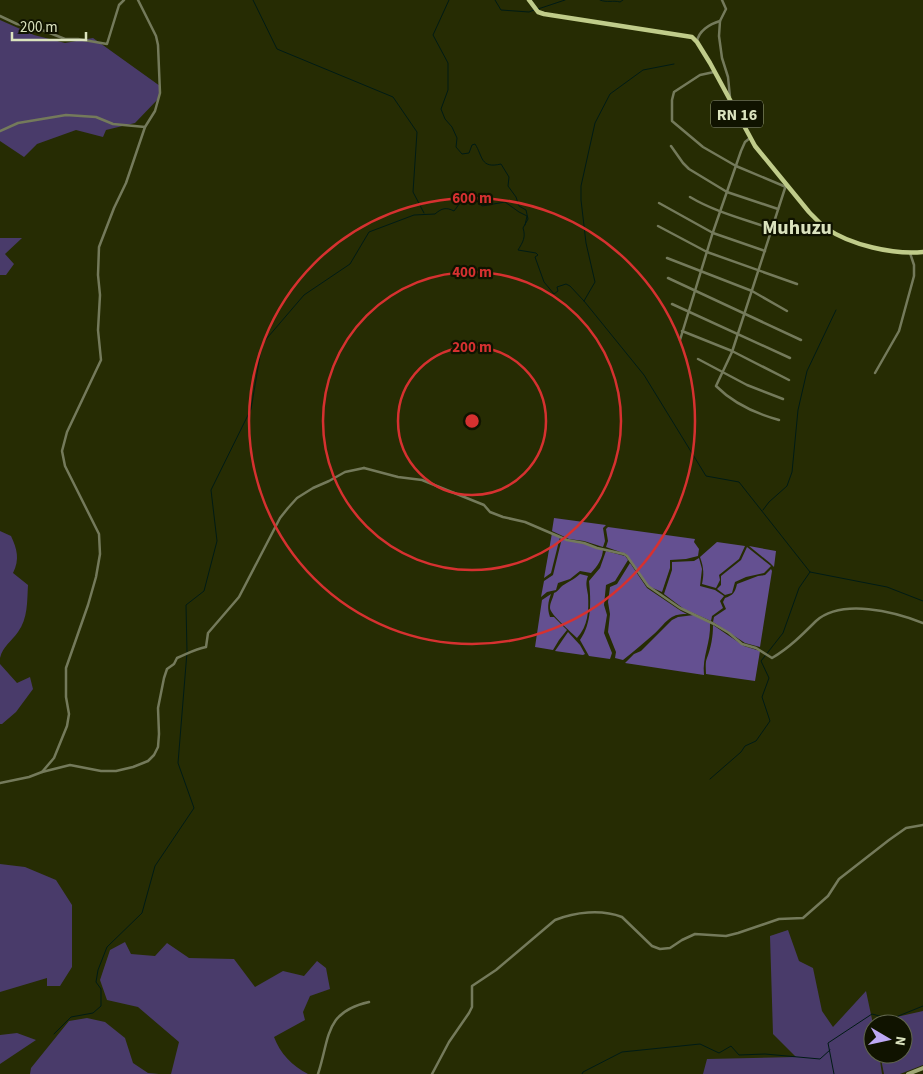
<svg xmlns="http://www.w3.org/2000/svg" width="923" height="1074" viewBox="0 0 923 1074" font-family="'Source Sans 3',sans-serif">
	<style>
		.green { fill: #493b6a }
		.forest { fill: #645091 }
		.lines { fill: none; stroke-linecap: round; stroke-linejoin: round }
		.stream { stroke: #001b15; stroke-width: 1 }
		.street { stroke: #747a5b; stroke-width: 2.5 }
		.secondary { stroke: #9fa876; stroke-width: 4 }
		.primary { stroke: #c0cc8a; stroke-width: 4.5 }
		.ring { fill: none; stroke: #d63130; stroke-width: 2.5 }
		.labels { text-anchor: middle; stroke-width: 4.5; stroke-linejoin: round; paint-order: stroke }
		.shield { fill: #101300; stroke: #9ea585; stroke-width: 1 }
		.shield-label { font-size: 16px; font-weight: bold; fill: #dbe3be }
		.quarter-label { font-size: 20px; font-weight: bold; fill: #dbe3be; stroke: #101300 }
		.centre { fill: #d63130; stroke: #101300; stroke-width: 2.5 }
		.ring-label { font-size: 15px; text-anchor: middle; font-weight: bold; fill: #d63130; stroke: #101300; stroke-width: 4.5; stroke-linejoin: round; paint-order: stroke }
	</style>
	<rect width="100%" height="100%" fill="#262c03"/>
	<g class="green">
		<polygon points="0,20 34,35 65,43 93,38 160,86 159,98 135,123 106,130 103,137 76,130 37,144 24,157 0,141"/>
		<polygon points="0,238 22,238 5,254 14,264 6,275 0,275"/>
		<path d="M0,531L11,536C17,549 20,559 13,573L28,585C27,602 28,618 18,632C11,642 3,646 0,658Z"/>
		<polygon points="0,664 17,683 30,677 33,689 16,712 2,724 0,724"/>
		<polygon points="0,864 25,867 56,880 72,905 72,967 60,986 47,986 47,978 0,992"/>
		<polygon points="788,930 799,961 813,968 822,1011 833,1027 866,991 873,1024 873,1054 879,1054 882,1074 703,1074 707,1059 796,1057 773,1034 770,936"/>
		<path d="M125,942L131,954L155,956L167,943L189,958L234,959L255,987L283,971L304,976L317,961L326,968L330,989L310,996L303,1012L305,1020L274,1037C280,1053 292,1066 308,1074H171L179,1042L138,1007L107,1000L100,980L110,950Z"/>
		<polygon points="923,1011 923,1065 900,1074 884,1074 880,1054 903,1054 903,1024 875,1024 874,1022"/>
		<polygon points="87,1018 105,1022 125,1038 133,1063 148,1073 159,1074 30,1074 31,1068 69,1021"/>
		<polygon points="17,1033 36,1040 0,1064 0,1035"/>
	</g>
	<g class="forest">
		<polygon points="554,518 606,525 603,528 605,541 603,547 584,541 569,539 552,531"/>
		<polygon points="608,527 695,539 694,542 699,549 698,556 686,559 670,560 670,568 662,592 648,586 626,554 606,547 608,541 606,529"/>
		<polygon points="552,533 560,537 551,573 544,578"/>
		<path d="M562,538L603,549C603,558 597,567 591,573L580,571L570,579L558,583L556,590L547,592L541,597L544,581L553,575Z"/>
		<path d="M717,542L745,546L739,559L719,575L720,580L716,588L702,584C704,575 704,568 700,557Z"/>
		<polygon points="749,546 776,551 774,567 770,563"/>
		<polygon points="747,547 771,566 764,573 746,577 735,582 732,593 725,595 717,589 721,585 721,576 741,560"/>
		<path d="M606,551L625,556L628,560L615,581L606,585L604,605L607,615L604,633L612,653L610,659L589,656L580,640C592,623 591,601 589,581L600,568Z"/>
		<polygon points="699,558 702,569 700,586 715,590 724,596 720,601 723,608 712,616 711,621 684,609 664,594 672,570 672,562 694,561"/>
		<path d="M630,563L647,588L681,611L687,614C682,614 677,614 672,617C665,621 660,629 654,634C644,643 634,651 623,660L615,658L616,652L608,632L610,614L608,602L610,587L617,584Z"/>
		<path d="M771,569L772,571L760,647L745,643L713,622L714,617L726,609L723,602L725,598C733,595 735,593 737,584L758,576L765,575Z"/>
		<path d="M580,574L588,576C585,583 587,588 588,595C589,611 588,626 577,638C571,632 550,614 550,608C550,602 553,599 554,593C557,592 559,589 561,587C565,583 574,580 580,574Z"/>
		<path d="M551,594C548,602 547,608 550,617H554L567,630L559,640L553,650L535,647L542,600Z"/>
		<path d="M694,615L710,623C711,643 702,656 704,675L625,663L634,654L641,651L672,620L678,617Z"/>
		<path d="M713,625L744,646L760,651L755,681L706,674C706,669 705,662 707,658C711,647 713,637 713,625Z"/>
		<polygon points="568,632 580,645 585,654 583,655 555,651"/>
	</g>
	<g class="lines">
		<g class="stream">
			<polyline points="253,0 277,49 393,97 417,132 413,192 424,213"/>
			<path d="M449,0L433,35L448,63V90L441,109L445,119L452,127L457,138L456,147L462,154L469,153L472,145L475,144C483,156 480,169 501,164L509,177L508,186L516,197L519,206L526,210L528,219L523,228C526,237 523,242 518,250L536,253L538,255L535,257L544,282L554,294L558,291L557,287L566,284L570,286L584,301L644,375L706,476L739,482L810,572L887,587L923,601"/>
			<polyline points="495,0 501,10 529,12 534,10"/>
			<path d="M600,0C607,3 613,0 620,2L623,0"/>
			<polyline points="538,9 565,0"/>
			<polyline points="584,301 595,282 586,243 581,200 581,186 595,123 610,94 643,70 674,64"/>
			<polyline points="763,510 769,502 787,486 792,472 798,410 807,371 836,310"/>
			<polyline points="710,779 741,752 745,746 756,741 770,721 762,697 769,678 761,661 783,633 799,588 810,572"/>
			<path d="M54,1034L71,1017L93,1013L101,1006V989L96,982L98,970L107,947L142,913L155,866L194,808L178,763L187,652L186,605L204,591L217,541L211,490L251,409L262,344L304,295L350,264L369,232L414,215L435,214C442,208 446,207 454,211L460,203L470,199L479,202L482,206L505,202L519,212L527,216L525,225"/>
			<polyline points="582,1074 583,1072 622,1052 700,1044 719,1053 731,1046 739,1055 765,1054 820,1059 830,1050"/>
			<polyline points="834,1074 828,1043 872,1014 891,1019 923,1006"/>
		</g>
		<g class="street">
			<polyline points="722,0 726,9 720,21 719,36 722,58 728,77 730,97"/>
			<polyline points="0,16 17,24 37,28 65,39 78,39 107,44 119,5 124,0"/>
			<path d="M697,42C698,31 710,24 720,21"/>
			<polyline points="714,72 700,75 674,92 672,100 672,121 703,147 736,166 786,187"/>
			<polyline points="0,131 18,123 66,115 96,117 113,124 145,127"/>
			<polyline points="671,146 683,163 689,169 727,192 778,209"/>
			<path d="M690,197C715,212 744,219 772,229"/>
			<polyline points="659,203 713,233 765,251"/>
			<polyline points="658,226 707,252 797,284"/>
			<polyline points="667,258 752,291 787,311"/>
			<polyline points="668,278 801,340"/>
			<polyline points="672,304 790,358"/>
			<polyline points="682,331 732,351 789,380"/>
			<polyline points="680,340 712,235 741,151 745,142 750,138"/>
			<polyline points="698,359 747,385 783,399"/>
			<polyline points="875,373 899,331 914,276 914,265 910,253"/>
			<path d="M779,420C757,414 733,403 716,386L732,352L786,185"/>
			<path d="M364,468L398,477L422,480L484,505L490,512L503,517L525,522L567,540L584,543L597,548L624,554L627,556L648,586L680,608L714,624L729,633L742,644L756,648L772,658C789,648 802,635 816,621C842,598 895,612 923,623"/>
			<polyline points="42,772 54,758 67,726 69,714 66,697 66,668 88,605 96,577 100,554 99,534 65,466 62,451 67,432 101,360 98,330 100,295 98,275 99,247 114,208 126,183 145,127 155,111 160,93 158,45 156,36 138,0"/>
			<path d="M0,783L29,777L42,772L70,765L101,771H116L133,767L148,761L154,755L158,747L159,734L158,708L164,678L167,669L174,664L177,658C187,654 195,649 206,647L208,633L239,597L280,518L288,508L297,498L313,488L329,481L345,472L364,468"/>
			<path d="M318,1074C330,1038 324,1012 369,1002"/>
			<path d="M432,1074L449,1042L469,1013L472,1007V986L496,970L555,920C575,912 601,909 622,917L652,946L660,949L670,948L682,940L695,934L726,936L738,933L779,919L803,918L828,896L839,879L889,840L906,828L923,825"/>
		</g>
		<polyline class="secondary" points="908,1074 923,1068"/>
		<path class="primary" d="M529,0L538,12L544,14L692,37L697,42L710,63L755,146L809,212C815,218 820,224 826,228C850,245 894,255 923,252"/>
	</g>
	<g class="ring">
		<circle cx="472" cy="421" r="74"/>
		<circle cx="472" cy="421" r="149"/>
		<circle cx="472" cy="421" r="223"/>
	</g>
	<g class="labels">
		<rect class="shield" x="711" y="100.5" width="52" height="27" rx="4"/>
		<g class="shield-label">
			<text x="737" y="120">RN 16</text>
		</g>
		<g class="quarter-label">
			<text x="797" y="234">Muhuzu</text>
		</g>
	</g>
	<circle cx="472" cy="421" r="8" class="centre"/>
	<g class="ring-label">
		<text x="472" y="203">600 m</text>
		<text x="472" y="277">400 m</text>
		<text x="472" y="352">200 m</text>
	</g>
	<g transform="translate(888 1039) rotate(99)"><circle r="24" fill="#101300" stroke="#61664c"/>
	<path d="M0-4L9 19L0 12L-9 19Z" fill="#bea9f4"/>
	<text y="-8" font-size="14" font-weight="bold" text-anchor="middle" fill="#dbe3be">N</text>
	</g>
	<path d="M12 32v8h74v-8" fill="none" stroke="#dbe3be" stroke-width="2.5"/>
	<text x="20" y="32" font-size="15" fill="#dbe3be" stroke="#101300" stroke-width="4" paint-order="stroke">200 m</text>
</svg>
